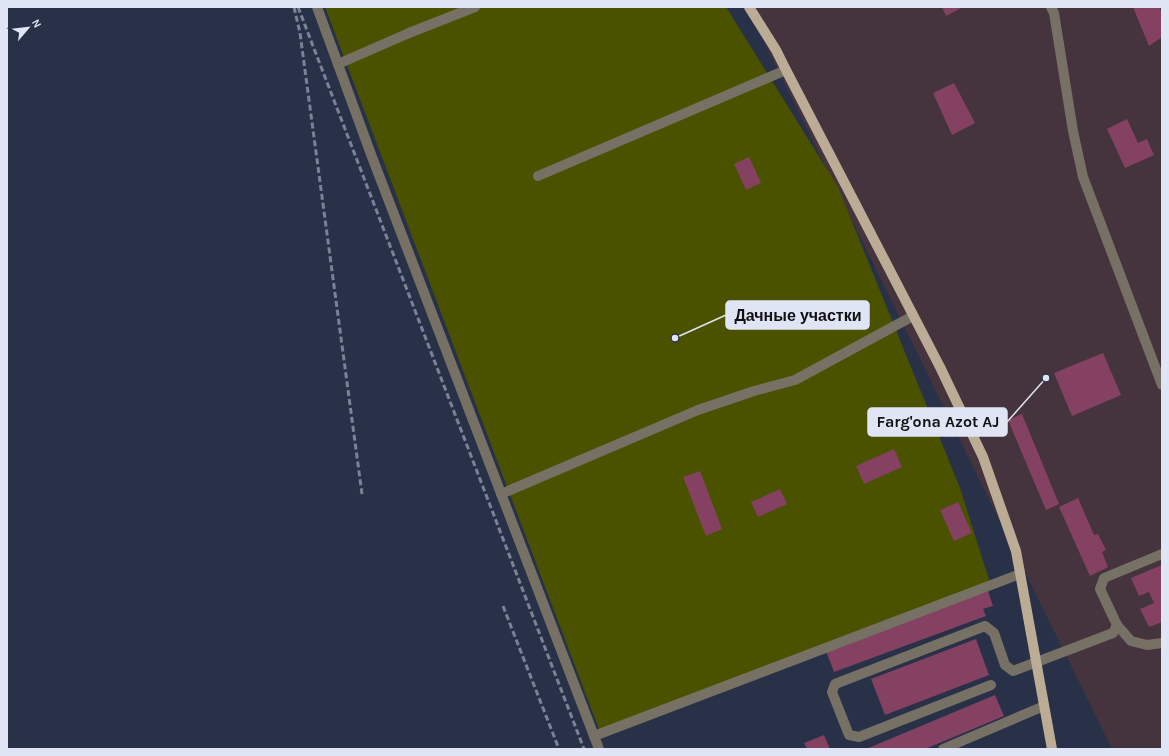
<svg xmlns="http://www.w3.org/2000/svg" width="1169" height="756" viewBox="0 0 1169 756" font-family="Karla,sans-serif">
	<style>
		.industrial { fill: #45343e }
		.green { fill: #4a5200 }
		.building { fill: #854162 }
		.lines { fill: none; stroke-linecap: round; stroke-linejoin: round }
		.minor { stroke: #777064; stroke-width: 10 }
		.major { stroke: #bcac95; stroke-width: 10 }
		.rail { stroke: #7b8296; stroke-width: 3; stroke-dasharray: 6 3; stroke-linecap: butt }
		.leader { fill: none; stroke: #dfe5f4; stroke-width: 1.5 }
		.callout-dot { fill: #dfe5f4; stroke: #283148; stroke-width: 1.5 }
		.callout { fill: #dfe5f4; stroke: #dfe5f4; stroke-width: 1.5 }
		.callout-label { font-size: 16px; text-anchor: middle; font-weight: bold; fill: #111 }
	</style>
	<rect width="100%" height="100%" fill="#283148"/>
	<polygon class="industrial" points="747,7 1162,7 1162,749 1112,749"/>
	<polygon class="green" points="325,7 726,7 838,187 960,488 991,586 599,729"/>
	<g class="building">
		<polygon points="942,7 963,7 946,16"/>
		<polygon points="1133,7 1159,7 1162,13 1162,37 1149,46"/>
		<polygon points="954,83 975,123 952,135 933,93"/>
		<polygon points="1127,119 1138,143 1147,139 1154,155 1125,168 1107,129"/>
		<polygon points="749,157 761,183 746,190 734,164"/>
		<polygon points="1103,353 1121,395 1072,416 1054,373"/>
		<polygon points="1022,414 1059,504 1046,510 1008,420"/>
		<polygon points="894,449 902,467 864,484 856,466"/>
		<polygon points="700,471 722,529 706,536 683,477"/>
		<polygon points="780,489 787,504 758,517 751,502"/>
		<polygon points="1078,498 1094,535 1098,534 1106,550 1102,552 1108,567 1090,576 1059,507"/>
		<polygon points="958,502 972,533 954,541 940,510"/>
		<polygon points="1162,565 1162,622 1149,627 1140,609 1154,603 1149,592 1139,596 1131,578"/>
		<polygon points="988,591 993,606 983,609 986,616 834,672 826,651"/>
		<polygon points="976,639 989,675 885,715 871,679"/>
		<polygon points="995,695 1004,716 925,749 866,749"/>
		<polygon points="824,735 830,749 807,749 804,743"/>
	</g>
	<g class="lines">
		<g class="minor">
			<polyline points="317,7 372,157 599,749"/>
			<polyline points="1051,7 1054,13 1073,131 1083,177 1162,385"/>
			<polyline points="338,64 409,33 475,7"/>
			<polyline points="538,176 786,70"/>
			<polyline points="501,494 698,410 754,391 795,380 913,316"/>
			<polyline points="1117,625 1131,641 1147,645 1162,643"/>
			<polyline points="991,685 859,737 849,735 832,692 835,684 985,626 994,633 1005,665 1013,671 1113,633 1117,625 1100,589 1104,578 1162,554"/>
			<polyline points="594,736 1020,574"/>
			<polyline points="943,749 1044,706"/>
		</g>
		<polyline class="major" points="749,7 776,50 786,70 940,367 983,457 1016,551 1052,749"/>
		<g class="rail">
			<polyline points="294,7 300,33 362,494"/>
			<polyline points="298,7 584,749"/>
			<polyline points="503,606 559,749"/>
		</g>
	</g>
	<path class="leader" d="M675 338L726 315M1046 378L1007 422"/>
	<g class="callout-dot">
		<circle cx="675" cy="338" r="4"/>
		<circle cx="1046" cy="378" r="4"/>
	</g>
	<g class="callout">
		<rect x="726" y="301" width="143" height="28" rx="4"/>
		<rect x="868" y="408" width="139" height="28" rx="4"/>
	</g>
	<g class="callout-label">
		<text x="798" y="321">Дачные участки</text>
		<text x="938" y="427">Farg'ona Azot AJ</text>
	</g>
	<rect width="1169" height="756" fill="none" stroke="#dfe5f4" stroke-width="16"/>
	<g transform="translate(28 28) rotate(62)" stroke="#283148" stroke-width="3" paint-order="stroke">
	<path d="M0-3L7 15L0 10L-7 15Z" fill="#dfe5f4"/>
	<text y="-6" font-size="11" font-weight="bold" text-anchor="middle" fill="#dfe5f4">N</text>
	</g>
</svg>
